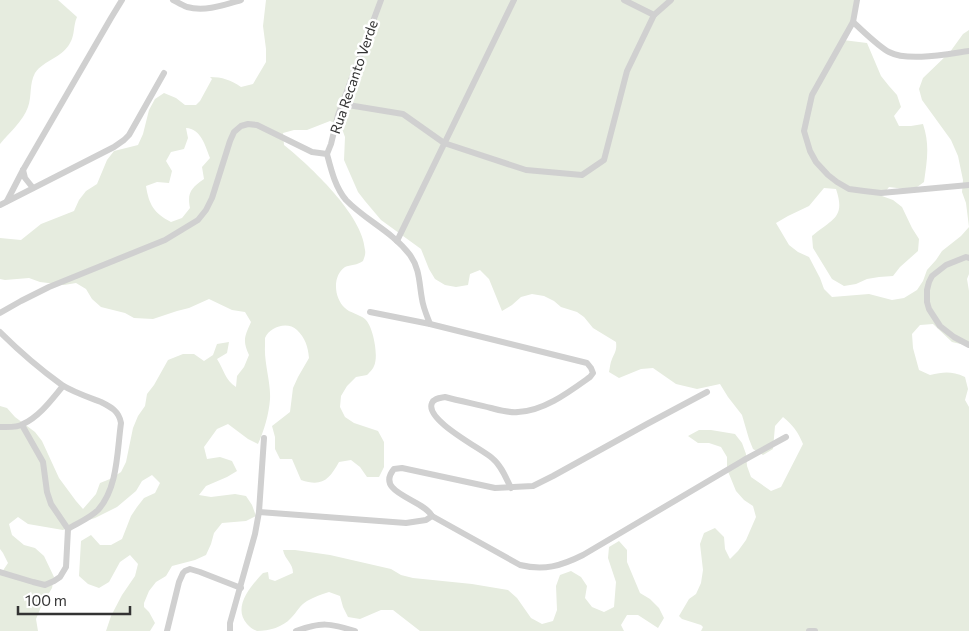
<svg xmlns="http://www.w3.org/2000/svg" width="969" height="631" viewBox="0 0 969 631" font-family="Commissioner,sans-serif">
	<style>
		.green { fill: #e6ecdf; fill-rule: evenodd }
		.lines { fill: none; stroke-linecap: round; stroke-linejoin: round }
		.minor { stroke: #d0d0d0; stroke-width: 6 }
		.labels { text-anchor: middle; stroke-width: 5; stroke-linejoin: round; paint-order: stroke }
		.street-label { font-size: 14px; fill: #333; stroke: #fff }
	</style>
	<rect width="100%" height="100%" fill="#fff"/>
	<g class="green">
		<path d="M0,0H58L77,17C73,26 75,35 70,43C62,58 44,60 35,73C29,84 32,96 28,107C23,121 9,133 0,144Z"/>
		<path d="M266,0H859L843,40L867,43L881,76L889,86L897,95L901,107L894,116L899,126H911L923,124C930,145 927,161 924,182L913,190L889,187L882,196L893,200L902,207L912,228L919,239L918,251L900,267L893,276L879,277L867,279L856,284L844,286L832,279L813,248L812,236C832,219 846,218 836,189L824,188L809,206L788,216L776,223L789,245L798,252L809,257L820,278L824,289L832,297L869,294L892,300L904,298L917,290L923,281L927,270L936,260L942,251L961,236L969,227L966,203L962,192L963,180L958,156L951,140L922,100L919,89L923,78L950,52L963,34L969,30V274L967,279L969,291V346L952,342L933,324L920,325L912,334L913,348L919,370L930,375C944,372 951,371 965,377L968,389L965,400L969,407V631H701L703,627L701,625L682,619L679,616L689,599L696,594L701,583L703,570L700,544L704,533L715,528L724,537L725,549L730,559L738,551L746,540L756,517L753,506L744,500L736,491L727,469V457L721,447L709,443H698L688,436L699,430H711L735,434L742,443L746,454L747,466L751,477L771,491L781,487L803,444C798,432 793,425 783,417L775,426L773,449L763,455L753,449L749,439L742,415L728,397L720,384L697,389L676,384L653,368L641,369L619,378L609,372C610,368 610,363 612,359C615,352 617,350 616,342L593,328L584,317L577,312L561,307L554,301L544,296L532,294L521,297L512,305L502,311L489,279L480,270L470,274L468,285L456,287L445,285L435,279L429,269L421,249L381,220L365,201L358,192L344,160L345,137L341,126L330,121L307,130H294L283,133L284,145C310,166 363,215 365,250C366,254 364,258 363,261C358,265 350,265 345,267C332,276 334,298 345,308C350,313 359,314 365,319C373,326 379,356 374,366C373,369 369,373 367,375L356,377L347,386L341,396L340,407L345,417L354,423L378,431L384,442V467L379,477H367L360,467L351,460L339,462C329,480 322,487 301,480L292,459H280L275,449V437L272,426L290,412L293,388L298,377L309,358C308,346 305,338 297,330C288,321 270,326 265,338C265,339 265,344 265,346C264,363 271,383 270,399C269,414 264,431 258,444L248,439L228,424L217,429L204,447L207,459L220,457L232,461L237,471L227,477L206,486L199,495L211,497L235,494L246,496L252,505L256,516L246,521L222,523L214,533L211,544L206,555L195,560L172,566L166,576L156,582L149,591L144,603V607L149,612L155,623L150,631H106L111,616L122,595L135,576L138,564L130,555L120,562L109,582L99,588L88,584L79,576L81,541L91,535L100,545H111L122,539L131,516L137,507L144,498L155,493L160,483L152,475L142,481L136,491L117,507L95,518L73,525L63,530L28,524L18,517L9,524L12,535L24,545L35,548L44,556L54,577L52,588L41,607L36,619L38,631H0V572H2L8,563L3,553L0,549V406L7,408L15,417L35,432L42,441L59,478L76,501L83,509L96,494L100,483L110,479L121,472L126,462L133,428L138,416L145,406L147,394L154,385L168,360L183,354H194L204,361L213,355L217,344L229,342L227,353L217,359C224,370 225,380 236,387L237,376L244,367L249,355C242,340 245,336 251,322L245,312L232,310L209,299L189,308L177,311L153,319L134,318L125,313L101,307L92,299L86,289L76,283L64,285L40,282L29,278L5,280L0,279V238L21,240L41,224L74,211L79,200L86,191L97,184L107,160L114,151L138,145L143,134L149,110L155,99L164,93L176,98L185,105H196L200,101L212,79L210,77C222,77 231,80 241,87L253,84L266,62V49L263,26ZM186,128C201,129 205,145 210,158L202,167L204,179C191,188 187,193 190,208L182,218L171,222C154,213 149,205 146,186L157,182L169,183L172,171L166,161L171,152L184,149L188,138Z"/>
		<path d="M619,541L627,550V562L640,593L650,599L659,608L664,618L658,628L638,615H627L621,625L624,631H420L393,610H381L360,619L348,617L343,607L340,596L329,592C322,594 314,597 307,601C300,605 297,612 291,618C283,627 269,631 257,631C252,629 250,627 247,624C232,607 251,586 263,573L268,572L269,579L275,581L293,573C293,563 285,560 283,550H295L330,555L391,569L401,575L413,578L472,584L508,590L517,598L531,618L542,624L553,621L557,610L556,586L560,575L571,571L581,577L587,586L585,598L592,607L604,612L614,607L616,582L608,558L609,547Z"/>
	</g>
	<g class="lines">
		<g class="minor">
			<path d="M173,0C177,2 182,5 187,7C205,12 224,5 241,0"/>
			<polyline points="624,0 654,15 671,0"/>
			<polyline points="857,0 853,22 812,95 804,131 810,151 816,162 828,175 837,182 849,189 864,191 881,193 969,185"/>
			<path d="M853,22C862,30 879,47 889,52C908,62 947,54 969,51"/>
			<polyline points="342,104 403,114 444,143 526,170 582,175 604,160 627,71 654,15"/>
			<polyline points="327,154 331,144 338,115 381,0"/>
			<polyline points="23,170 25,178 33,188"/>
			<polyline points="7,201 23,170 111,18 122,0"/>
			<polyline points="0,205 114,147 124,140 129,135 164,73"/>
			<polyline points="397,241 514,0"/>
			<polyline points="969,258 966,257 946,265 932,276 929,282 927,290 927,302 929,309 940,326 954,337 969,345"/>
			<path d="M370,312L430,324L587,363L591,368L593,373L590,377C569,392 544,411 518,412C509,413 499,410 491,408C475,404 460,401 445,397C440,398 434,398 432,403C424,420 482,449 492,458C501,465 506,478 511,488"/>
			<path d="M0,313L21,301L49,287L165,240L198,220L206,210L212,198L230,141L234,132L241,126L248,124L257,125L312,152L327,154C331,169 335,187 346,200C365,220 393,232 410,255C420,269 419,283 422,299C423,307 427,316 430,324"/>
			<path d="M0,332C19,351 40,369 62,385C73,392 88,397 101,402C111,407 119,411 121,423C117,451 118,488 98,510C90,518 78,523 68,529"/>
			<path d="M707,392L647,424L553,476L533,486L495,488L402,468L394,469C374,493 423,499 432,516L520,565C544,571 561,566 583,555L744,460L786,437"/>
			<path d="M0,427C7,427 17,428 23,424C40,416 52,399 63,386"/>
			<polyline points="259,512 406,523 426,520 432,516"/>
			<polyline points="0,572 33,582 45,585 54,581 60,577 66,567 68,529 51,504 47,492 43,462 22,425"/>
			<polyline points="167,631 179,582 183,573 185,571 190,569 200,572 241,588"/>
			<polyline points="230,631 230,623 255,534 259,512 264,438"/>
			<path d="M296,631C321,622 330,623 355,631"/>
			<polyline points="809,631 815,631"/>
		</g>
	</g>
	<g class="labels">
		<g class="street-label">
			<text transform="translate(354 77) rotate(-71)" y="5">Rua Recanto Verde</text>
		</g>
	</g>
	<path d="M18 606v8h112v-8" fill="none" stroke="#333333" stroke-width="2.5"/>
	<text x="25" y="606" font-size="15" fill="#333333" stroke="#ffffff" stroke-width="4" paint-order="stroke">100 m</text>
</svg>
